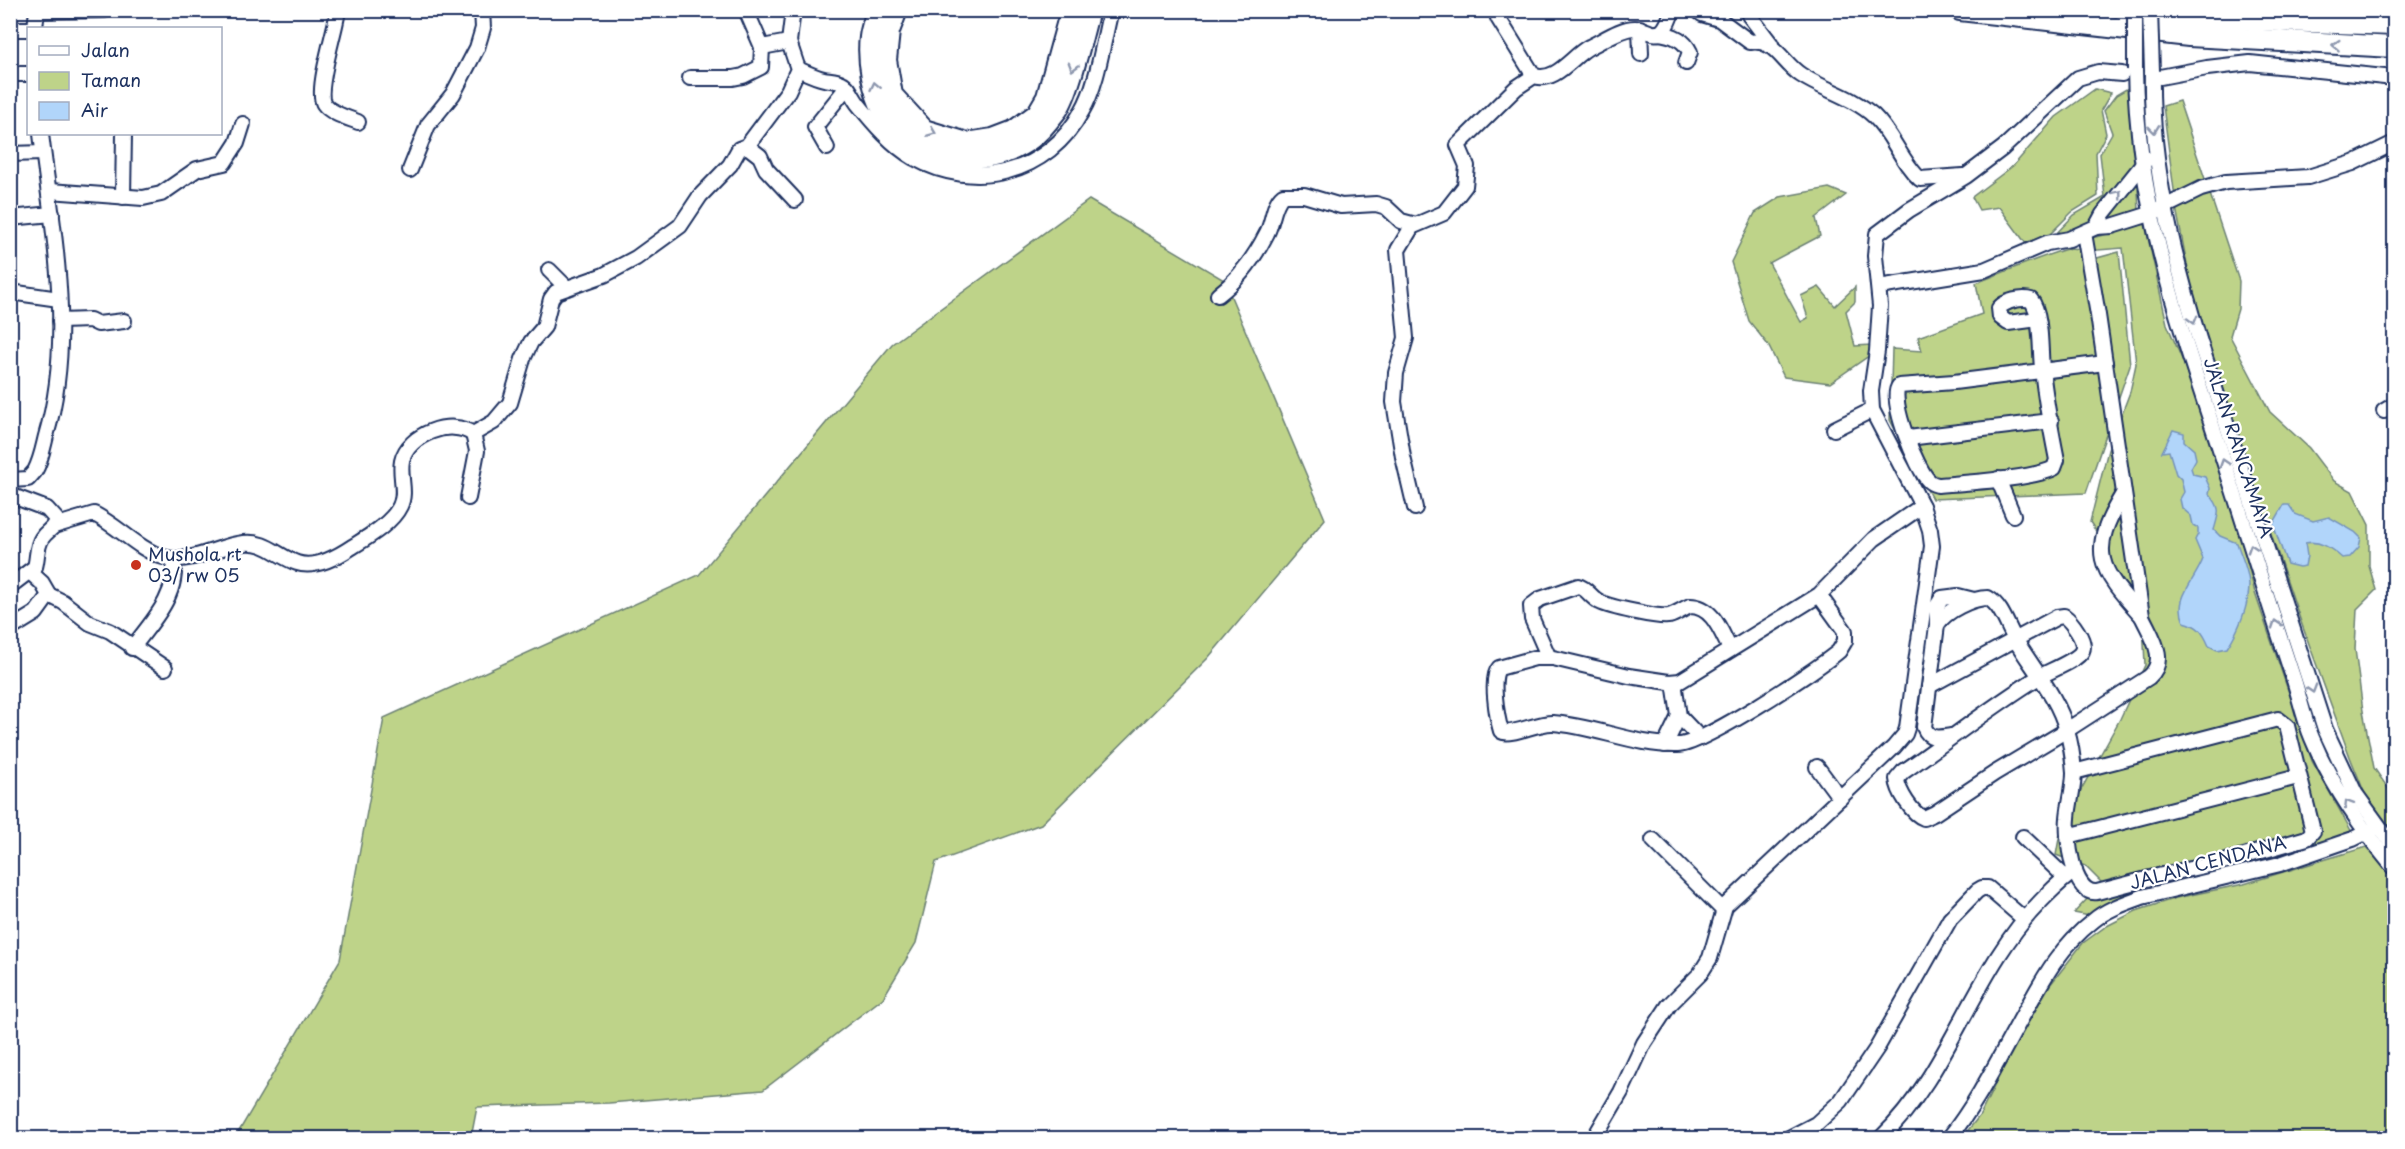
<svg xmlns="http://www.w3.org/2000/svg" width="2405" height="1149" viewBox="0 0 2405 1149" font-family="'Playpen Sans',sans-serif">
	<style>
		.green { fill: #bed389; stroke: #6c8174; stroke-width: 1.5 }
		.water { fill: #b1d5fa; stroke: #7593bc; stroke-width: 1.5 }
		.lines { fill: none; stroke-linecap: round; stroke-linejoin: round }
		.minor-casing { stroke: #1b2f5e; stroke-width: 18 }
		.highway-casing { stroke: #1b2f5e; stroke-width: 24 }
		.minor { stroke: #fff; stroke-width: 14 }
		.highway { stroke: #fff; stroke-width: 20 }
		.minor-bridge-casing { stroke: #1b2f5e; stroke-width: 18; stroke-linecap: butt }
		.minor-bridge { stroke: #fff; stroke-width: 14 }
		.oneway { stroke: #8d97ae }
		.poi-dot { fill: #c8321e; stroke: #fff; stroke-width: 2 }
		.labels { text-anchor: middle; stroke-width: 4.5; stroke-linejoin: round; paint-order: stroke }
		.street-label { font-size: 18px; fill: #1b2f5e; stroke: #fff }
		.poi-label { font-size: 18px; fill: #1b2f5e; stroke: #fff; text-anchor: start }
	</style>
	<rect width="100%" height="100%" fill="#fff"/>
	<filter id="ink" filterUnits="userSpaceOnUse"><feTurbulence type="fractalNoise" baseFrequency=".0167" numOctaves="2"/><feDisplacementMap in="SourceGraphic" scale="12" xChannelSelector="R" yChannelSelector="G"/><feConvolveMatrix kernelMatrix="1 2 1 2 8 2 1 2 1" color-interpolation-filters="sRGB"/></filter>
	<g filter="url(#ink)">
		<g class="green">
			<polygon points="2128,88 2136,164 2142,177 2138,190 2139,212 2050,240 2074,215 2105,197 2100,154 2112,133 2104,111 2116,95"/>
			<polygon points="2095,89 2111,93 2101,110 2106,134 2096,153 2098,196 2072,212 2048,236 2027,245 1999,207 1979,210 1972,197 2014,165 2056,117"/>
			<polygon points="2179,101 2239,281 2238,309 2230,336 2270,412 2309,448 2334,481 2352,491 2369,525 2369,566 2376,590 2357,609 2355,649 2363,711 2374,768 2394,797 2394,833 2365,794 2350,757 2301,622 2211,356 2190,280 2177,213 2163,106"/>
			<polygon points="1829,188 1846,195 1816,218 1820,236 1769,263 1801,322 1808,318 1801,296 1819,287 1835,306 1855,287 1855,302 1846,311 1855,346 1871,345 1870,355 1830,383 1784,377 1768,345 1749,321 1731,262 1755,213 1780,197"/>
			<polygon points="1089,200 1224,280 1325,519 1208,658 1041,824 936,862 916,943 883,998 763,1090 609,1103 477,1107 471,1138 235,1138 340,960 384,718 699,575 892,344"/>
			<polygon points="2145,224 2167,324 2220,449 2255,593 2312,761 2353,834 2095,917 2074,913 2102,883 2085,866 2056,855 2063,817 2082,788 2120,719 2145,665 2142,600 2097,565 2103,542 2090,522 2108,450 2130,392 2136,364 2123,248 2086,251 2088,239"/>
			<path d="M2070,248L2080,249L2086,261L2119,252L2130,365L2086,493L1932,499L1890,420L1892,349L1922,351L1918,337L1982,314L1976,283C2008,271 2038,257 2070,248Z"/>
			<polygon points="2366,847 2394,879 2394,1138 1962,1138 1980,1115 2013,1048 2050,985 2083,943 2105,927 2136,911 2176,898 2244,884"/>
		</g>
		<g class="water">
			<path d="M2173,430L2184,433V441L2194,450L2196,459L2191,468L2193,474L2205,477L2210,488L2209,494C2222,508 2219,513 2214,530L2220,536L2237,543C2241,556 2249,571 2249,585C2249,606 2238,631 2227,648L2217,650L2209,646C2203,632 2199,626 2184,622C2173,598 2195,581 2203,559L2195,540L2198,534V528L2193,525L2191,516L2182,508L2180,499L2184,492L2181,479L2176,474L2169,451L2162,452Z"/>
			<path d="M2284,505H2289L2295,514L2313,521L2329,517L2355,532L2361,538L2359,547L2350,557L2342,558C2331,548 2320,540 2305,543L2307,556L2305,566L2299,567L2287,564L2273,524Z"/>
		</g>
		<g class="lines">
			<defs>
				<g id="minor">
					<path d="M338,10C336,29 315,91 324,104C330,113 348,118 358,122"/>
					<path d="M1697,10L1702,14L1719,19L1750,42C1775,38 1782,63 1801,75C1824,90 1853,97 1874,116C1893,134 1901,162 1920,179L1963,176"/>
					<polyline points="37,11 105,10"/>
					<polyline points="1749,15 1771,44"/>
					<polyline points="1498,18 1534,76"/>
					<polyline points="35,28 37,10"/>
					<polyline points="1640,28 1641,54"/>
					<polyline points="10,29 28,29"/>
					<path d="M1657,33C1671,34 1684,39 1690,52L1686,63"/>
					<polyline points="789,42 793,10"/>
					<path d="M798,69C807,73 815,77 824,79C829,80 837,80 842,83C849,86 853,98 858,104C874,124 892,145 914,158C975,192 1048,174 1082,111C1098,84 1103,41 1111,10"/>
					<path d="M2135,70C2137,203 2178,321 2219,446C2244,523 2268,602 2294,680C2300,699 2304,719 2312,738C2331,785 2362,829 2394,868"/>
					<path d="M2152,71C2150,161 2173,254 2199,339L2325,729L2355,793L2394,847"/>
					<polyline points="10,74 28,74"/>
					<polyline points="2160,77 2207,68 2250,63 2394,78"/>
					<polyline points="690,78 733,78 743,76 761,67 762,47"/>
					<polyline points="747,146 760,156 766,169 795,200"/>
					<polyline points="827,148 815,127 847,87"/>
					<polyline points="10,154 43,153"/>
					<polyline points="410,170 428,125 453,94 477,48 483,28 482,10"/>
					<polyline points="50,191 143,198 161,194 197,169 224,163 237,143 243,124"/>
					<polyline points="123,197 124,134"/>
					<polyline points="10,218 52,214"/>
					<polyline points="1413,225 1398,250 1406,338 1396,373 1394,402 1403,457 1415,508"/>
					<polyline points="2096,227 2103,214 2147,159"/>
					<polyline points="549,270 567,288"/>
					<polyline points="1879,287 1984,270 2047,243 2069,239 2096,227 2112,226 2150,214 2201,189 2226,182 2308,177 2353,163 2394,143"/>
					<polyline points="10,292 59,299"/>
					<path d="M1218,295C1239,279 1255,257 1267,233C1273,222 1273,203 1283,195H1304L1341,206L1376,204L1386,207L1401,221L1416,225L1444,213L1465,186L1467,166L1458,145L1516,88L1534,76C1556,83 1572,56 1589,47C1602,41 1622,27 1636,28C1645,28 1654,38 1662,31C1668,26 1670,16 1673,10"/>
					<path d="M2038,319L2008,323L2000,317L1999,308C2005,301 2022,297 2031,300C2042,313 2040,351 2042,368C2045,399 2051,430 2057,460L2054,468C2035,479 1962,483 1938,485C1934,484 1932,484 1929,481C1917,470 1888,399 1899,386L1954,382L2105,363"/>
					<polyline points="60,321 90,320 98,324 124,321"/>
					<polyline points="2384,411 2394,405"/>
					<polyline points="1834,429 1872,410"/>
					<polyline points="1908,438 2051,421"/>
					<polyline points="1998,479 2013,515"/>
					<path d="M10,480L28,479L35,471C41,460 43,448 46,436C75,338 53,233 41,134"/>
					<path d="M2123,494C2088,552 2098,568 2142,616"/>
					<path d="M10,495L47,509L56,519C54,530 47,530 42,538C36,547 38,557 35,567L10,586"/>
					<polyline points="468,498 477,451 473,434"/>
					<path d="M54,526L94,514C118,526 138,549 163,557C190,565 217,546 243,543C266,540 277,556 297,563C315,569 337,557 352,547C368,537 392,523 400,506C407,492 399,476 402,461C408,434 451,418 473,434L494,422L510,403L523,359L531,342L544,327L551,299L556,292L604,275L636,258L680,226L700,196L730,165L739,149L747,146L788,91L798,69L789,42L762,47L746,10"/>
					<polyline points="49,595 63,602 90,623 110,631 165,668"/>
					<path d="M1819,595L1845,631V641L1839,651C1817,670 1702,745 1678,745C1636,746 1595,726 1553,723C1538,722 1510,737 1501,731C1497,718 1490,677 1499,668L1535,658H1553L1629,676L1669,682L1680,681L1819,595L1874,539L1922,506"/>
					<polyline points="1937,625 1937,606 1942,598 1958,596 1974,600"/>
					<polyline points="10,629 36,613 49,595 42,583 30,572"/>
					<path d="M132,648C152,622 180,593 173,559"/>
					<path d="M1549,658L1532,619L1531,606L1540,599L1578,586C1587,588 1591,598 1600,602C1609,607 1659,618 1669,616C1676,614 1683,609 1690,606C1713,606 1721,632 1730,649"/>
					<polyline points="1674,682 1679,716 1700,738"/>
					<path d="M1929,686L2057,617L2064,616C2071,621 2087,641 2082,651C2078,660 2049,671 2039,677C1992,706 1948,741 1903,772L1897,779C1898,791 1912,814 1924,818L1935,813L1995,773L2067,730L2149,677C2169,659 2151,636 2142,616L2098,315L2084,233"/>
					<path d="M1951,736C1939,738 1929,740 1924,727L1937,625C1945,611 1972,598 1988,598C2002,606 2007,626 2015,639C2033,669 2058,697 2067,731C2071,744 2073,759 2074,772C2074,788 2069,803 2068,818C2066,836 2072,895 2097,892L2162,875L2227,861L2307,838L2313,831L2287,726L2278,719L2074,772"/>
					<polyline points="1665,745 1679,716"/>
					<polyline points="1817,767 1840,798"/>
					<polyline points="2068,836 2298,777"/>
					<polyline points="2023,837 2065,877"/>
					<polyline points="1653,840 1723,910"/>
					<polyline points="1594,1138 1621,1092 1644,1043 1669,1005 1700,974 1710,958 1725,906 1894,747 1905,734 1907,728 1932,546 1930,530 1922,506 1872,410 1871,391 1877,351 1880,306 1875,256 1877,234 1909,210 1966,176 2003,148 2078,78 2098,72 2122,74"/>
					<polyline points="1789,1138 1816,1124 1841,1101 1877,1048 1950,919 1977,891 1982,888 1988,888 2024,919"/>
					<path d="M1881,1138C1951,1071 1973,970 2041,901C2052,890 2062,879 2075,871"/>
					<path d="M1949,1138C1980,1099 2002,1052 2027,1008C2045,975 2062,945 2093,921C2107,909 2126,903 2142,897L2280,864L2353,839L2373,829"/>
				</g>
				<g id="highway">
					<path d="M877,10C875,19 871,28 870,37C867,60 873,92 884,112C888,120 897,126 904,131C935,161 984,167 1021,145C1036,137 1047,123 1057,110C1070,91 1082,35 1089,10"/>
					<polyline points="897,10 889,31 886,60 892,95 924,130 967,143 993,139 1014,131 1037,114 1047,97 1071,10"/>
					<polyline points="1960,10 2189,36 2394,47"/>
					<polyline points="2124,10 2190,18 2394,25"/>
				</g>
			</defs>
			<use href="#minor" class="minor-casing"/>
			<use href="#highway" class="highway-casing"/>
			<use href="#minor" class="minor"/>
			<use href="#highway" class="highway"/>
			<defs>
				<g id="minor-bridge">
					<polyline points="2150,10 2152,71"/>
					<polyline points="2135,70 2135,10"/>
				</g>
			</defs>
			<use href="#minor-bridge" class="minor-bridge-casing"/>
			<use href="#minor-bridge" class="minor-bridge"/>
		</g>
		<defs><path id="oneway-chevron" d="M-2-3.5L2.5 0L-2 3.5" fill="none" stroke-width="1.6" stroke-linecap="round" stroke-linejoin="round" transform="scale(1.5)"/></defs>
		<g class="oneway">
			<use href="#oneway-chevron" transform="translate(2336 45) rotate(-176)"/>
			<use href="#oneway-chevron" transform="translate(1073 67) rotate(106)"/>
			<use href="#oneway-chevron" transform="translate(875 86) rotate(-102)"/>
			<use href="#oneway-chevron" transform="translate(2154 129) rotate(83)"/>
			<use href="#oneway-chevron" transform="translate(932 132) rotate(22)"/>
			<use href="#oneway-chevron" transform="translate(2118 194) rotate(-52)"/>
			<use href="#oneway-chevron" transform="translate(2193 320) rotate(74)"/>
			<use href="#oneway-chevron" transform="translate(2224 463) rotate(-108)"/>
			<use href="#oneway-chevron" transform="translate(2252 548) rotate(-108)"/>
			<use href="#oneway-chevron" transform="translate(2276 624) rotate(-108)"/>
			<use href="#oneway-chevron" transform="translate(2312 689) rotate(73)"/>
			<use href="#oneway-chevron" transform="translate(2348 804) rotate(-122)"/>
		</g>
	</g>
	<circle class="poi-dot" cx="136" cy="565" r="6"/>
	<g class="labels">
		<g class="street-label">
			<text transform="translate(2238 448) rotate(72)" y="6">JALAN RANCAMAYA</text>
			<text transform="translate(2208 863) rotate(-15)" y="6">JALAN CENDANA</text>
		</g>
		<g class="poi-label">
			<text x="148" y="561">Mushola rt<tspan x="148" dy="21">03/ rw 05</tspan></text>
		</g>
	</g>
	<rect width="2405" height="1149" fill="none" stroke="#fff" stroke-width="36"/>
	<rect x="18" y="18" width="2369" height="1113" fill="none" stroke="#1b2f5e" stroke-width="2" filter="url(#ink)"/>
	<rect x="27" y="27" width="195" height="108" fill="#ffffff" stroke="#a4acbf" stroke-width="1.5"/>
	<rect x="39" y="46" width="30" height="9" fill="#ffffff" stroke="#a4acbf" stroke-width="1.5"/>
	<text x="81" y="57" font-size="18" fill="#1b2f5e">Jalan</text>
	<rect x="39" y="72" width="30" height="18" fill="#bed389" stroke="#a4acbf" stroke-width="1.5"/>
	<text x="81" y="87" font-size="18" fill="#1b2f5e">Taman</text>
	<rect x="39" y="102" width="30" height="18" fill="#b1d5fa" stroke="#a4acbf" stroke-width="1.5"/>
	<text x="81" y="117" font-size="18" fill="#1b2f5e">Air</text>
</svg>
